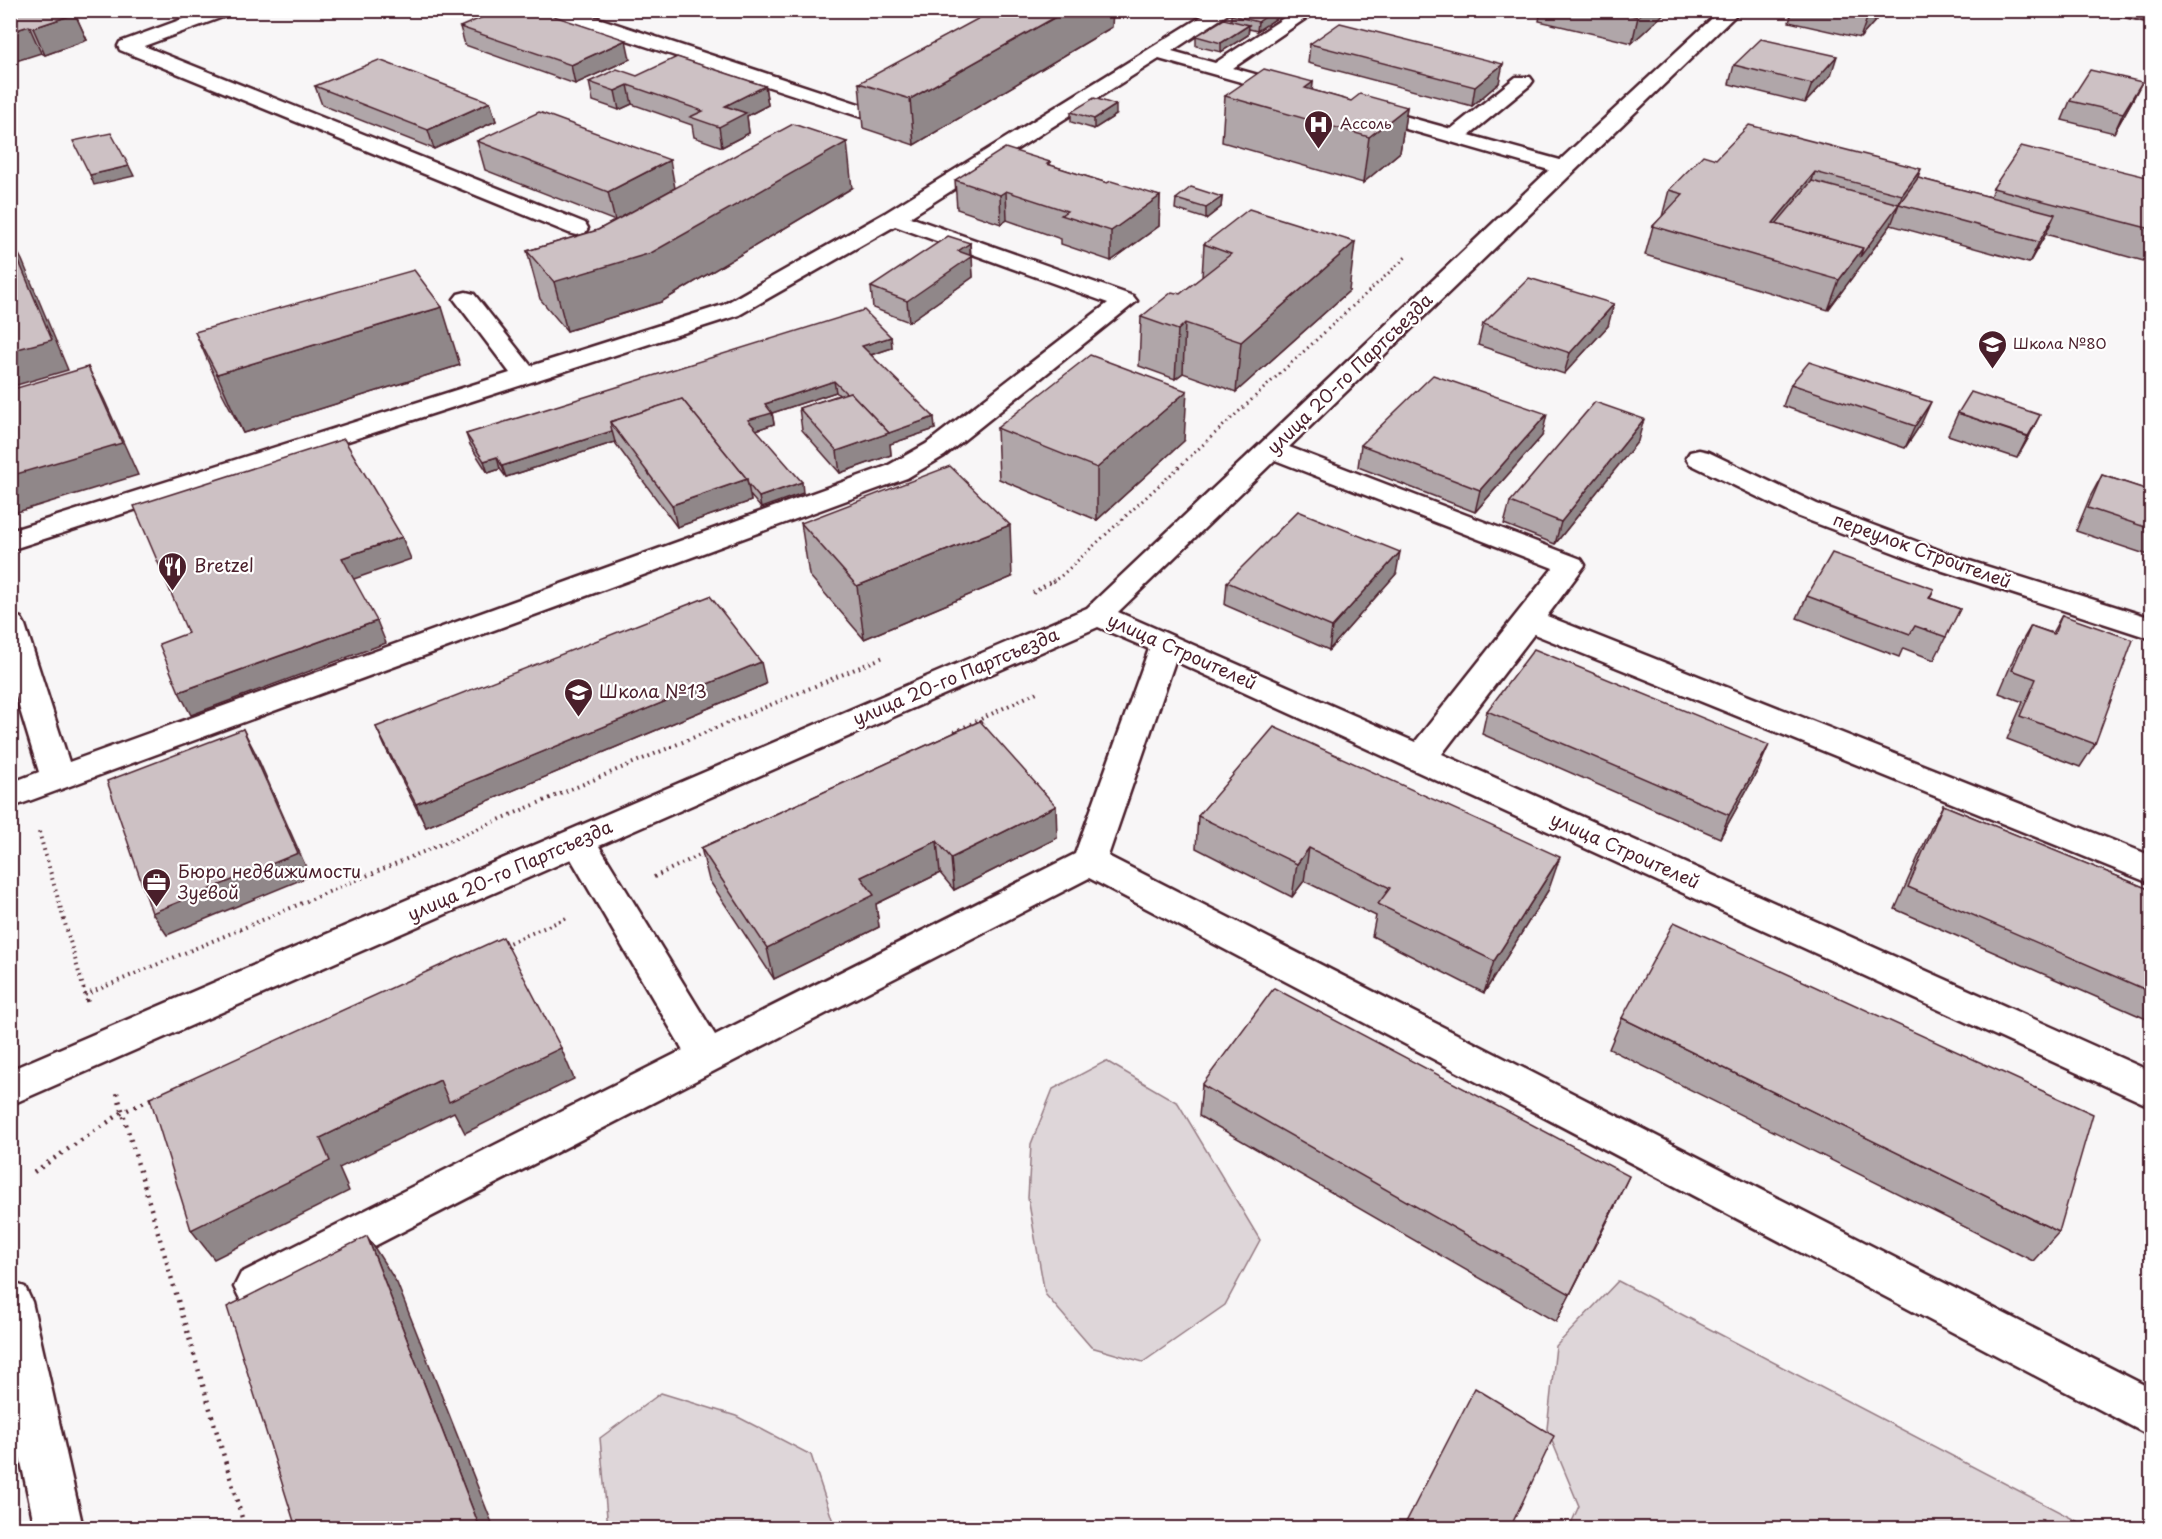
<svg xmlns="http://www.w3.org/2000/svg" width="2162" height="1539" viewBox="0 0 2162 1539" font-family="'Playpen Sans',sans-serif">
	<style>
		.green { fill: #ded6d9; stroke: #947a82; stroke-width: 1.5 }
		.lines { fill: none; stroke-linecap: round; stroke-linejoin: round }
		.minor-casing { stroke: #4a1f2b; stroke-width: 5 }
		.major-casing { stroke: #4a1f2b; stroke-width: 5 }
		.path-far2 { stroke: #4a1f2b; stroke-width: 3; stroke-dasharray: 1.5 4; stroke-linecap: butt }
		.path-far1 { stroke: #4a1f2b; stroke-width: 4; stroke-dasharray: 1.5 4.5; stroke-linecap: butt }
		.path { stroke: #4a1f2b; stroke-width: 4.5; stroke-dasharray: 2 6; stroke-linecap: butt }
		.minor { fill: #fff; fill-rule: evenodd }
		.major { fill: #fff; fill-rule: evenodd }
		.wall { fill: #b0a6a9; stroke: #4a1f2b; stroke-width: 1.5 }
		.shaded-wall { fill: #908789; stroke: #4a1f2b; stroke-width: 1.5 }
		.building { fill: #cdc1c4; stroke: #4a1f2b; stroke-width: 1.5 }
		.labels { text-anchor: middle; stroke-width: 4.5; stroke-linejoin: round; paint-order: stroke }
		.far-poi-label { font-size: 15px; fill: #4a1f2b; stroke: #fff; text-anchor: start }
		.street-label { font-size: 18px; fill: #4a1f2b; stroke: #fff }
		.poi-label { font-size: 18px; fill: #4a1f2b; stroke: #fff; text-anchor: start }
	</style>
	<rect width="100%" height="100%" fill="#f8f6f7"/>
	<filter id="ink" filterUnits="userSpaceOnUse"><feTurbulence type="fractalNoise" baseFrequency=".0167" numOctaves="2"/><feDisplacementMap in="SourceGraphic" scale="12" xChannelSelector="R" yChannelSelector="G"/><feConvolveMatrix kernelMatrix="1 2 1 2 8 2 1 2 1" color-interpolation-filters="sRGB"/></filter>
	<g filter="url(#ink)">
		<g class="green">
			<polygon points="1106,1061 1178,1103 1260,1240 1225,1305 1143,1362 1091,1347 1045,1294 1028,1198 1031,1144 1053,1089"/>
			<polygon points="1618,1281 2090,1528 1569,1528 1579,1506 1547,1429 1556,1346"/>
			<polygon points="661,1393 736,1416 811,1455 835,1528 608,1528 600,1438"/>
		</g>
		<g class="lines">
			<defs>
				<g id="minor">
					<polygon points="207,10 234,10 231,14 144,46 585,223 588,228 585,233 577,235 569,233 120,50 118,46 120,42"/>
					<polygon points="545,10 574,10 862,105 893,88 907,88 910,92 907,96 864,118 548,14"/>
					<polygon points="1212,10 1234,10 1172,51 1215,63 1296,10 1318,10 1233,68 1301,87 1304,91 1301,95 1287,95 1159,59 910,217 1133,296 1137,301 944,456 907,478 10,808 10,783 39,772 10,677 10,615 21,618 25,625 69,762 887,466 926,444 1108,303 895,226 739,315 10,550 10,531 510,373 454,299 458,294 466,292 474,294 531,366 723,305 885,213"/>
					<path d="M1721,10H1741L1289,447L1581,559L1585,565L1547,616L2152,856V884L1534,634L1442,754L2152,1072V1107L1175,661L1108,856L2152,1389V1437L1089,878L256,1307L241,1301L234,1287L241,1273L683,1050L571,859L10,1105V1070L1087,608L1549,170L1354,114L1351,110L1354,106L1361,104L1451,129L1516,77H1530L1533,81L1530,85L1469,135L1560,160ZM1275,460L1553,568L1415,742L1118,612ZM1098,627L1149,649L1075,854L715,1035L599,846Z"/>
					<polygon points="2113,10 2152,11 2152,22 2116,14"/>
					<polygon points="1699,450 1708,452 1817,504 1960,558 2152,618 2152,639 1940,570 1797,516 1690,464 1686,458 1690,452"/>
				</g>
				<polygon id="major" points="10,1282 25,1287 32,1302 83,1528 35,1528 10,1410"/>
			</defs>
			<use href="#minor" class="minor-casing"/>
			<use href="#major" class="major-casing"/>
			<polyline class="path-far2" points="1052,582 1061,576 1408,255"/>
			<g class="path-far1">
				<polyline points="1033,593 1054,580"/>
				<polyline points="954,732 1039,691"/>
				<polyline points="39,832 87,1001"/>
				<polyline points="654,877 704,853"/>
				<polyline points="504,945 569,917"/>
				<polyline points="85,995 886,656"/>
			</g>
			<g class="path">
				<polyline points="87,1000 88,1003"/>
				<polyline points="117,1093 245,1528"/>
				<polyline points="34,1172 123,1112 153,1098"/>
				<polyline points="2039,1528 2044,1515"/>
			</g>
			<use href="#minor" class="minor"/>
			<use href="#major" class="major"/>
		</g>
		<g class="wall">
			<polygon points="10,10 75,14 87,40 45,55 41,53"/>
			<polygon points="1238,10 1284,10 1283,14 1257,31 1249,29 1248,35 1221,52 1196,46 1196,36 1231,20 1231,15"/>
			<polygon points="1541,10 1668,10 1632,43 1539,21"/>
			<polygon points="1788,10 1885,10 1860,38 1789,22 1791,16 1787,15"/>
			<polygon points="460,27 630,59 575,84 465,45"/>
			<polygon points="1112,27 914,145 863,128 859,83"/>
			<polygon points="1310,44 1499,83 1472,106 1308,63"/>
			<polygon points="1734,65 1831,75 1805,103 1729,84"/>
			<polygon points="637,76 765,86 768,105 747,116 749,133 722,147 694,137 692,125 632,104 619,110 593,101 589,82"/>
			<polygon points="1313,82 1312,90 1351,101 1407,107 1400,152 1363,183 1222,142 1225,96"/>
			<polygon points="2142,82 2132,101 2114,133 2062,120 2070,101"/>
			<polygon points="315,86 490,102 496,121 434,149 322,105"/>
			<polygon points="1071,112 1116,115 1094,129 1071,122"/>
			<polygon points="477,141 675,188 852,188 661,302 567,331 540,299 527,251 598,230 669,192 615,221 485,170"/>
			<polygon points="1716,159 1918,178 1990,197 1993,188 2151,178 2151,263 2045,234 2029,263 1891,225 1828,310 1645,255 1653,226 1662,217 1669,190"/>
			<polygon points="1050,162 1050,165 1107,183 1160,196 1159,226 1111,261 1061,244 1061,239 1007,220 1001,224 957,209 955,180"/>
			<polygon points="1222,197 1221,207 1206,219 1175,209 1176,199"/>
			<polygon points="970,243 973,277 909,322 873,308 871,287"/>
			<polygon points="1204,244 1349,291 1236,392 1183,373 1175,379 1139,366 1141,317 1180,294 1202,277"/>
			<polygon points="1483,324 1608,326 1564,374 1478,345"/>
			<polygon points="195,332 460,365 243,433 221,391"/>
			<polygon points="891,337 892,348 871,355 935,429 890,444 891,455 840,473 802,430 799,408 839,395 836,392 772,413 774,424 756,430 803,493 761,508 750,495 751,501 677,527 616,444 615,442 506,477 500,469 488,473 470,445 466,434"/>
			<polygon points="1791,384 1921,424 1905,448 1783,406"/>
			<polygon points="1958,413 2029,437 2017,458 1948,435"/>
			<polygon points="997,428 1184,441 1097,520 999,479"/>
			<polygon points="1542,436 1475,512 1358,467 1361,445"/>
			<polygon points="1638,441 1555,544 1504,524 1510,502"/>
			<polygon points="2102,475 2151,491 2151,556 2076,531 2090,497"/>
			<polygon points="801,523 1012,577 864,639 809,575"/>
			<polygon points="1396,574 1329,650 1225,605 1227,582"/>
			<polygon points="1934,589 1930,598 1960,609 1934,660 1903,648 1899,657 1797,618 1807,596"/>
			<polygon points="2062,615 2095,744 2080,767 2007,739 2023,702 1999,693 2018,648 2031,626 2052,633"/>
			<polygon points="766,684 426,827 386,749 376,727"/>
			<polygon points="1487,711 1759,768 1720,838 1482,734"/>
			<polygon points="980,721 1057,838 954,890 940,873 876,904 879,927 774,979 709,880 701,848"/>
			<polygon points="1943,805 2151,890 2151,1021 1895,909 1931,828"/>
			<polygon points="1198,816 1549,889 1484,993 1372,936 1376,916 1304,881 1292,897 1196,848"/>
			<polygon points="1622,1018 2059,1232 2033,1261 1609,1049"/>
			<polygon points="1202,1085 1615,1206 1556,1322 1199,1116"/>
		</g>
		<g class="shaded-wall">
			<polygon points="1068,10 1113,10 1112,27 914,145 910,99"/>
			<polygon points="1275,10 1284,10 1283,14 1257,31 1258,22"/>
			<polygon points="1645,10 1668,10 1632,43 1638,17"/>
			<polygon points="1870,10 1885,10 1860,38"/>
			<polygon points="75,14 87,40 45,55 33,28"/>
			<polygon points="1249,25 1248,35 1221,52 1221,43"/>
			<polygon points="29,26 41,53 10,63 10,32"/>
			<polygon points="626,40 630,59 575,84 571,65"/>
			<polygon points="1837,56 1831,75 1805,103 1812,84"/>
			<polygon points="1503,64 1499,83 1472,106 1475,87"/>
			<polygon points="1313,82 1309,120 1305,88"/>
			<polygon points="2142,82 2132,101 2114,133 2123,113"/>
			<polygon points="628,85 632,104 619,110 615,91"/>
			<polygon points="765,86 768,105 747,116 749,133 722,147 719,127 725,106"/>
			<polygon points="490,102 496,121 434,149 428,130"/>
			<polygon points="1116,105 1116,115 1094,129 1094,119"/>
			<polygon points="1407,107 1400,152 1363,183 1369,137"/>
			<polygon points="847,142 852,188 661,302 567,331 554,282"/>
			<polygon points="670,160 675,188 615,221 608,192"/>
			<polygon points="129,166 134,176 94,185 90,175"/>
			<polygon points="1921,169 1910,198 1899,204 1902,195"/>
			<polygon points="1815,172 1805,201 1778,234 1773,223"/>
			<polygon points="1006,191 1007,220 1001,224 1000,195"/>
			<polygon points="1160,196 1159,226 1111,261 1111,231"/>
			<polygon points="1222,197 1221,207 1206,219 1206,208"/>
			<polygon points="1899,204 1891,225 1828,310 1839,280 1863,248"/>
			<polygon points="2055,214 2046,234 2029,263 2039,242"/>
			<polygon points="10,238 22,260 68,370 10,387"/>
			<polygon points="1355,242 1349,291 1236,392 1241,342"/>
			<polygon points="970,243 970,258 972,256 973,277 909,322 907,301 958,251"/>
			<polygon points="1614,304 1608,326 1564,374 1570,353"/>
			<polygon points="442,307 460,365 243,433 217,374"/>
			<polygon points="1185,323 1183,373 1175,379 1178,330"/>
			<polygon points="891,337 892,348 864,357 862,346"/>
			<polygon points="88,367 104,399 138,475 14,513 10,507 10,476"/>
			<polygon points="834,381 836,392 772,413 774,424 750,432 748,420 765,404"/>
			<polygon points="1187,391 1184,441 1097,520 1097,468"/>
			<polygon points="1931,402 1921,424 1905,448 1915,426"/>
			<polygon points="1547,414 1542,436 1475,512 1480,490"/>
			<polygon points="2040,415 2029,437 2017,458 2028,436"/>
			<polygon points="934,417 935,429 890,444 891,455 840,473 837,451"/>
			<polygon points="1644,419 1638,441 1555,544 1561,522"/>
			<polygon points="612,431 615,442 506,477 502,466"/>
			<polygon points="497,457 500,469 488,473 484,461"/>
			<polygon points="747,479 751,501 677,527 672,505"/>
			<polygon points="802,482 803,493 761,508 759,497"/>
			<polygon points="1010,525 1012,577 864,639 857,586"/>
			<polygon points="402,537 411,559 351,580 342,558"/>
			<polygon points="1400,552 1396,574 1329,650 1332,627"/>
			<polygon points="377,621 386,643 191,715 179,692"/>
			<polygon points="761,662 766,684 426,827 416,804"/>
			<polygon points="243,729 255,752 310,876 167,935 152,913"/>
			<polygon points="1769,745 1759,768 1720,838 1729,815"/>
			<polygon points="1056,806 1057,838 954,890 951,858"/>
			<polygon points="937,841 940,873 876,904 879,927 774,979 767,948 861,877"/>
			<polygon points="1309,848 1304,881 1292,897 1297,864"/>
			<polygon points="1560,857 1549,889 1484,993 1494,961"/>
			<polygon points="561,1048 574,1079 465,1133 454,1112 339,1168 349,1191 214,1259 191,1230 320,1138 440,1080"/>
			<polygon points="1629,1176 1615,1206 1556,1322"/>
			<polygon points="367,1236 397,1283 494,1528 480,1528"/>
		</g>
		<g class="building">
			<polygon points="10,10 67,10 75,14 33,28 29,26 10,32"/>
			<polygon points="499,10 536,10 626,40 571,65 460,27"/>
			<polygon points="994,10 1068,10 910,99 859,83"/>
			<polygon points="1238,10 1275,10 1258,22 1231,15"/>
			<polygon points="1612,10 1645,10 1638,17"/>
			<polygon points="1224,19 1249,25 1221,43 1196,36"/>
			<polygon points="1340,23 1503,64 1475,87 1310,44"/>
			<polygon points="1761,39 1837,56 1812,84 1734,65"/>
			<polygon points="677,57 765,86 725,106 746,113 719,127 690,117 703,111 628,85 615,91 589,82 617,69 637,76"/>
			<polygon points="379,60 490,102 428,130 315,86"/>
			<polygon points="1264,69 1313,82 1305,88 1351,101 1360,94 1407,107 1369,137 1225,96"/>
			<polygon points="2090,70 2142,82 2123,113 2070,101"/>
			<polygon points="1094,98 1116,105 1094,119 1071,112"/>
			<polygon points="539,112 670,160 608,192 477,141"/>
			<polygon points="793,124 847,142 651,253 554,282 527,251 598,230"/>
			<polygon points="1749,125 1921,169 1902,195 1815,172 1773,223 1863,248 1839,280 1653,226 1683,194 1669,190 1703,155 1716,159"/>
			<polygon points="111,133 129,166 90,175 73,141"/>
			<polygon points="2021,146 2151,178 2151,229 1993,188"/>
			<polygon points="1005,148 1050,162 1047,164 1107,183 1111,181 1160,196 1111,231 1061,215 1067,211 1006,191 1000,195 955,180"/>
			<polygon points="1918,178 2055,214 2039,242 1899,204"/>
			<polygon points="1812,181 1899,204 1860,257 1863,248 1776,224"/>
			<polygon points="1191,187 1222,197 1206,208 1176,199"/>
			<polygon points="1249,209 1355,242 1241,342 1185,323 1178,330 1141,317 1172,292 1180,294 1231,254 1204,244"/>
			<polygon points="948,236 970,243 958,251 972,256 907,301 871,287"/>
			<polygon points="10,240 52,340 10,351"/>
			<polygon points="414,270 442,307 217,374 195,332"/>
			<polygon points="1529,278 1614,304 1570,353 1483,324"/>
			<polygon points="864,310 891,337 862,346 934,417 889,433 850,392 846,393 834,381 765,404 772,413 748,420 802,482 759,497 748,484 747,479 682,399 610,422 612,431 502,466 497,457 484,461 466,434"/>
			<polygon points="1090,355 1187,391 1097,468 997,428"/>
			<polygon points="1809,362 1931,402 1915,426 1791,384"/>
			<polygon points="88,367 122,443 10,476 10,390"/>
			<polygon points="1433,375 1547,414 1480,490 1361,445"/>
			<polygon points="850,392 889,433 837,451 799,408"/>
			<polygon points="1971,392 2040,415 2028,436 1958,413"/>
			<polygon points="682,399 747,479 672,505 610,422"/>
			<polygon points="1595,402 1644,419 1561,522 1510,502"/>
			<polygon points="344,439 402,537 342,558 377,621 179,692 159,644 188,633 134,506"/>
			<polygon points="950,466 1010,525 857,586 801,523"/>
			<polygon points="2102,475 2151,491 2151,529 2088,508"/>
			<polygon points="1298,511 1400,552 1332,627 1227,582"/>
			<polygon points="1832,553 1934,589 1929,598 1960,609 1946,637 1915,626 1910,634 1807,596"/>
			<polygon points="710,596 761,662 416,804 376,727"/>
			<polygon points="2062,615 2133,640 2095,744 2020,716 2036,679 2012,670 2031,626 2054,634"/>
			<polygon points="1534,649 1769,745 1729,815 1487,711"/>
			<polygon points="980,721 1056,806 951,858 937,841 861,877 874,895 767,948 701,848"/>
			<polygon points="1274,727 1560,857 1494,961 1378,904 1390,888 1309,848 1297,864 1198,816"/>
			<polygon points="243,729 298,853 152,913 107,781"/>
			<polygon points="1943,805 2151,890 2151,992 1908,887"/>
			<polygon points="1674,922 2093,1114 2059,1232 1622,1018"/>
			<polygon points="503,937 561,1048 449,1102 440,1080 320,1138 330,1161 191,1230 150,1098"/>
			<polygon points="1274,988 1629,1176 1570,1294 1202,1085"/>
			<polygon points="367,1236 480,1528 296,1528 227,1307"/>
			<polygon points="1475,1388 1554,1436 1510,1528 1403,1528"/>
		</g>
	</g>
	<defs>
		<symbol id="hospital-pin" viewBox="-11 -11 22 30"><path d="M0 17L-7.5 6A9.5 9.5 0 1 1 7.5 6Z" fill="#4a1f2b" stroke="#fff"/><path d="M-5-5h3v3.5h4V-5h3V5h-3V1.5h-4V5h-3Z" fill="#fff"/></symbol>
		<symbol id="school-pin" viewBox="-11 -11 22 30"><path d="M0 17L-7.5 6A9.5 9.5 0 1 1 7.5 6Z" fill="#4a1f2b" stroke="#fff"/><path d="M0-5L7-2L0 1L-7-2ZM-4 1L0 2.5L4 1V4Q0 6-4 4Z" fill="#fff"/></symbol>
		<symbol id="restaurant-pin" viewBox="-11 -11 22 30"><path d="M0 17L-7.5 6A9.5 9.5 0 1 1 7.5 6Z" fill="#4a1f2b" stroke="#fff"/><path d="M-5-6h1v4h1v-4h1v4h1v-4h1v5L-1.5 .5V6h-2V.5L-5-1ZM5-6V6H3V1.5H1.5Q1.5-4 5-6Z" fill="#fff"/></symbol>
		<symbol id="office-pin" viewBox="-11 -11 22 30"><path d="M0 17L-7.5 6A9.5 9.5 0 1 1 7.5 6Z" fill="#4a1f2b" stroke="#fff"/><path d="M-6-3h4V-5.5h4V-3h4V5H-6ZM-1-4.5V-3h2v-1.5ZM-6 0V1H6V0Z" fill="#fff"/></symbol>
	</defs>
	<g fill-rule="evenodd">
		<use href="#hospital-pin" x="1302" y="108" width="33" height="45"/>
		<use href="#school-pin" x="1976" y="328" width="33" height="45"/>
		<use href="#restaurant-pin" x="156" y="550" width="33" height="45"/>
		<use href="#school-pin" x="562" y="676" width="33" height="45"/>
		<use href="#office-pin" x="140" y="866" width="33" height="45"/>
	</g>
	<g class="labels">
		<g class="far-poi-label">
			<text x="1340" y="129">Ассоль</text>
			<text x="2013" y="349">Школа №80</text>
		</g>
		<g class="street-label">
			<text transform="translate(1350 374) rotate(-44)" y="6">улица 20-го Партсъезда</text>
			<text transform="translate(1922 551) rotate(20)" y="6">переулок Строителей</text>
			<text transform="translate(1182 652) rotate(24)" y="6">улица Строителей</text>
			<text transform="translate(956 677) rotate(-23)" y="6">улица 20-го Партсъезда</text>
			<text transform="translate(1625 851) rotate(24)" y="6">улица Строителей</text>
			<text transform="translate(510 871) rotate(-24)" y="6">улица 20-го Партсъезда</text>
		</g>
		<g class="poi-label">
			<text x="194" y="572">Bretzel</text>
			<text x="599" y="698">Школа №13</text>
			<text x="178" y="878">Бюро недвижимости<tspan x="178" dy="21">Зуевой</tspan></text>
		</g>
	</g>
	<rect width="2162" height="1539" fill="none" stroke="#fff" stroke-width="36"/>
	<rect x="18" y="18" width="2126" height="1503" fill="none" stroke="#4a1f2b" stroke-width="2" filter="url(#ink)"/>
</svg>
